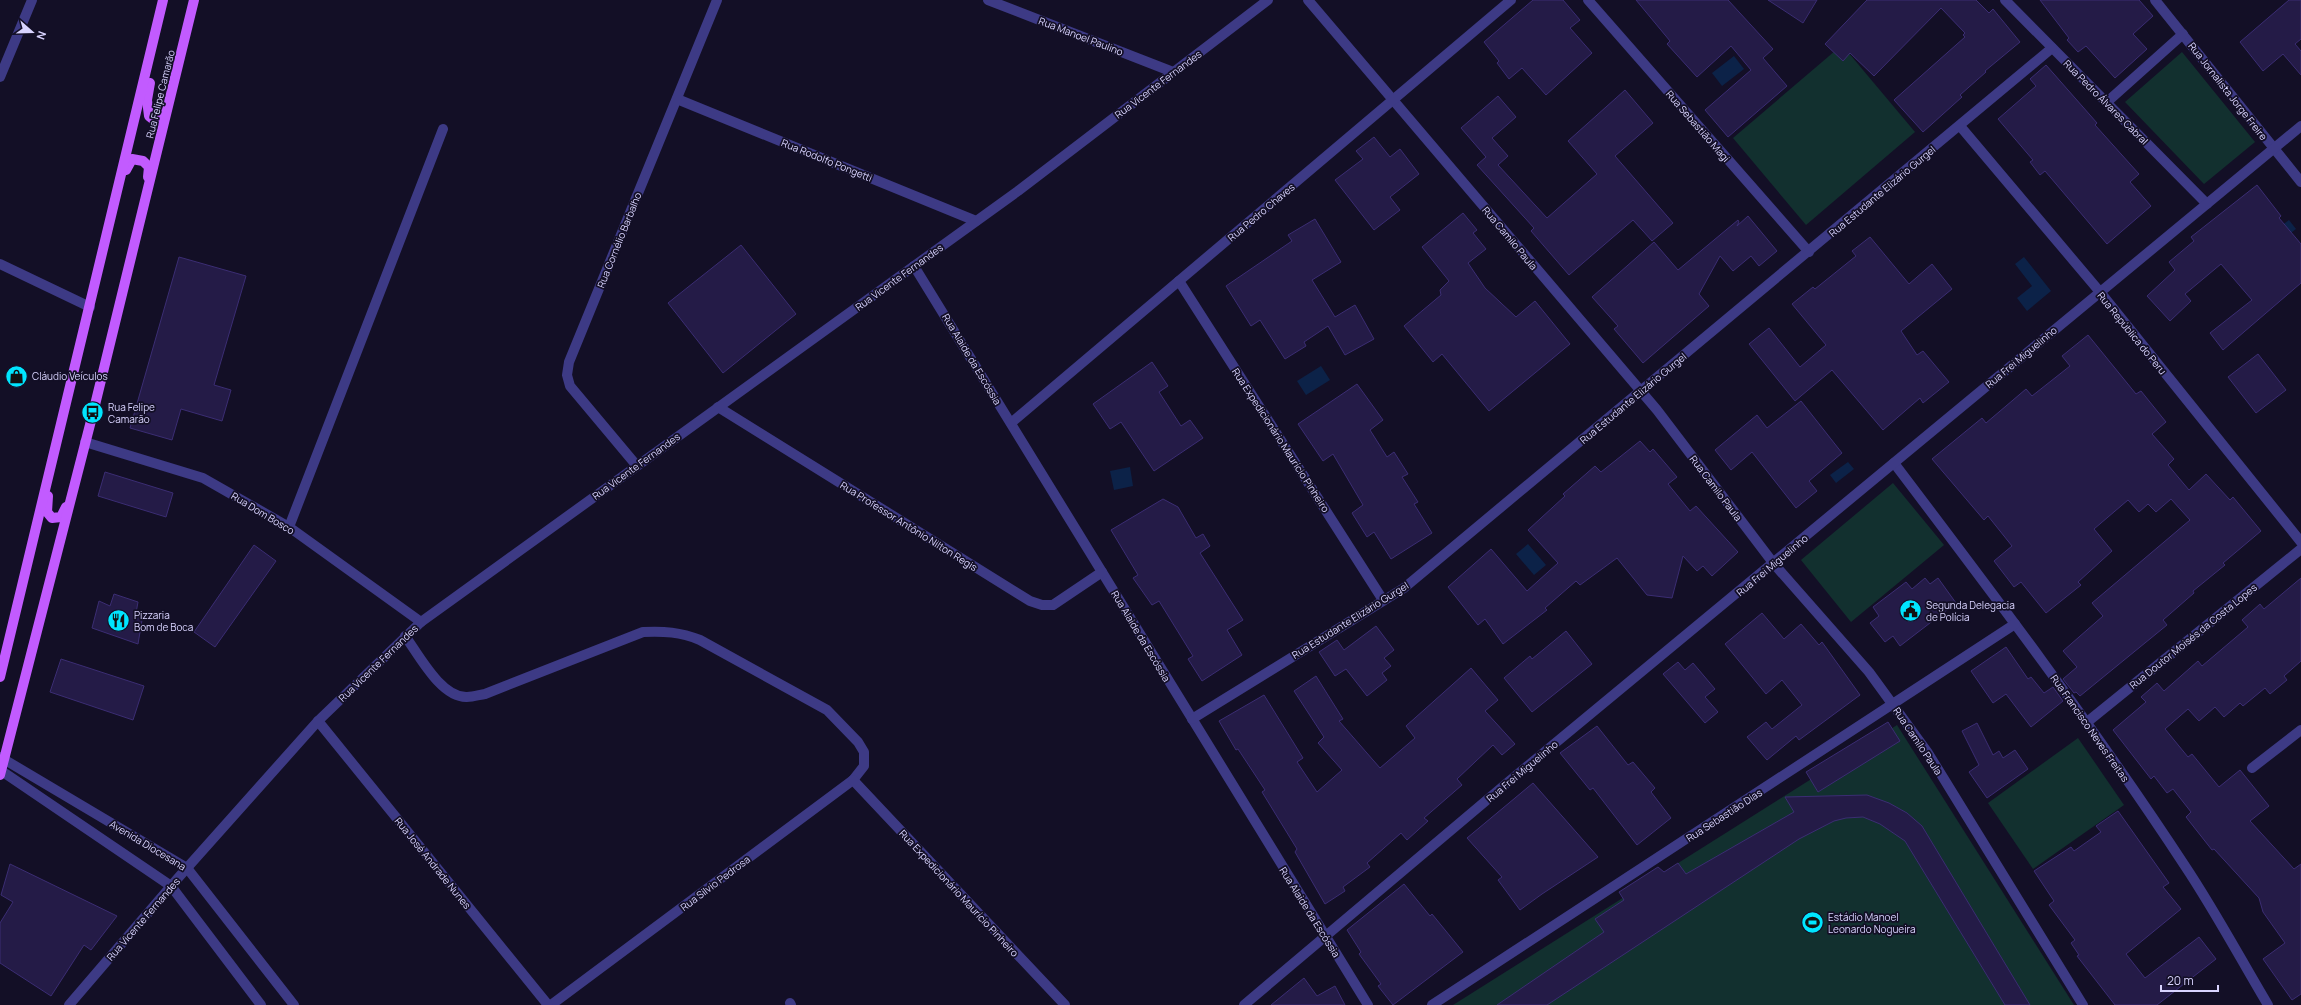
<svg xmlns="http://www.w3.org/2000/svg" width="2301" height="1005" viewBox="0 0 2301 1005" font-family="Manrope,sans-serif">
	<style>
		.green { fill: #12302f }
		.water { fill: #0c2248 }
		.building { fill: #241b47; stroke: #3b2d73 }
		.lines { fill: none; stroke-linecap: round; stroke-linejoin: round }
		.minor { stroke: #3d3a85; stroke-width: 10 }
		.major { stroke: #c25bff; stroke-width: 10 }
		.labels { text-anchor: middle; stroke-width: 3.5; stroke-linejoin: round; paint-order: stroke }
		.street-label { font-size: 10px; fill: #d9d4ff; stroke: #130f26 }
		.poi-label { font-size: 10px; fill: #d9d4ff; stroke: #130f26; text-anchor: start }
	</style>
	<rect width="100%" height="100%" fill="#130f26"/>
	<g class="green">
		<polygon points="1842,45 1915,132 1806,225 1733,138"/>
		<polygon points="2182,52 2255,142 2204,184 2125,102"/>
		<polygon points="1893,483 1944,545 1851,622 1801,560"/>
		<polygon points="1897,725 2074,1005 1453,1005"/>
		<polygon points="2078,738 2124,805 2033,869 1988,803"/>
	</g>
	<g class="water">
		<polygon points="1734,56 1744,69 1722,86 1712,73"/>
		<polygon points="2289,220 2296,229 2273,247 2265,238"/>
		<polygon points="2024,257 2051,291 2027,311 2017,298 2032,286 2015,264"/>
		<polygon points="1321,366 1330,380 1306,395 1297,381"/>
		<polygon points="1848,462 1854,469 1836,483 1830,475"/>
		<polygon points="1130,467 1133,486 1114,490 1110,471"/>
		<polygon points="1528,544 1546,565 1534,575 1516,554"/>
	</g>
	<g class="building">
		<polygon points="1533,0 1563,0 1580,20 1570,28 1592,53 1546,95 1522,68 1509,79 1497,63 1499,61 1484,42"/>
		<polygon points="1636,0 1728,0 1773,49 1763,58 1787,86 1728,137 1705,110 1751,70 1731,46 1697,77 1667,44 1670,41"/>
		<polygon points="1768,0 1817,0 1803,23"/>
		<polygon points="1867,0 1976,0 1989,13 1993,9 2020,42 1985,71 1986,72 1960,95 1962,97 1923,132 1894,100 1965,37 1963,35 1965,33 1941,8 1874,76 1850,53 1843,61 1825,44"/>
		<polygon points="2040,0 2139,0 2153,16 2133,34 2147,49 2115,78 2086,46 2078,52 2067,40 2069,38"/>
		<polygon points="2289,0 2301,0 2301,39 2295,44 2301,51 2301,75 2283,54 2263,71 2240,42"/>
		<polygon points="2046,65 2097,123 2095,125 2139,174 2130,182 2151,206 2107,244 2045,171 2040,175 2030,162 2033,160 1998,119 2036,86 2030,79"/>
		<polygon points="1625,90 1653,123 1615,156 1673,223 1652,241 1633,220 1569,275 1531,231 1534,228 1477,165 1486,157 1461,128 1498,96 1516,117 1492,138 1508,156 1498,165 1547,218 1597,174 1568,141"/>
		<polygon points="1374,137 1390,157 1400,149 1419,174 1390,197 1400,210 1374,230 1335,180 1363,159 1356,151"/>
		<polygon points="2257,185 2281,216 2279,218 2301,244 2301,283 2223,350 2210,333 2252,300 2221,264 2185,294 2191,301 2170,321 2147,296 2175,270 2169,262 2194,241 2191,237"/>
		<polygon points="1463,213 1477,230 1473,233 1486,249 1468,263 1485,288 1516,317 1535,301 1570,344 1489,411 1442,354 1433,362 1404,326 1441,295 1440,290 1449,281 1422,247"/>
		<polygon points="1748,216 1777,251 1759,266 1751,256 1733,271 1720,256 1699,294 1709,306 1643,363 1614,329 1618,326 1592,297 1654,242 1678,270 1738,220 1739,222 1737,226"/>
		<polygon points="1315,219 1341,262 1312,280 1335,317 1355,305 1374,339 1345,355 1328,326 1304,342 1306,346 1285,359 1260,320 1251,326 1226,286 1292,241 1288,235"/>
		<polygon points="1870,237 1909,284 1932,264 1952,289 1901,331 1917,355 1923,351 1949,382 1923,403 1920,398 1883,430 1832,370 1795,401 1749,344 1769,328 1800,367 1826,345 1792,304 1813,287 1815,289 1856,256 1852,251"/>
		<polygon points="741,245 796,314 723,373 668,303"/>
		<polygon points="179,257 246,276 214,385 231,390 222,421 181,409 172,440 130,428"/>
		<polygon points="2088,335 2136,394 2141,391 2166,422 2152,434 2174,459 2168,465 2189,490 2206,474 2230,500 2233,497 2261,531 2223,563 2225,565 2193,591 2194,593 2163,620 2167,625 2080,696 2076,692 2074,693 2063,679 2077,667 2063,651 2103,616 2092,603 2190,520 2171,499 2156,512 2148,504 2139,512 2128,500 2094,529 2112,551 2078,582 2081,585 2046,613 2021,582 2014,587 1994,561 2012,546 1988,516 1984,520 1932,459 1982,418 1986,423 2026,389 2032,396 2070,366 2062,356"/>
		<polygon points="2258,354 2286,390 2256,413 2228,377"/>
		<polygon points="1152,362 1168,386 1159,392 1181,426 1190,420 1203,438 1154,471 1121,422 1110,429 1093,404"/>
		<polygon points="1357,384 1383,420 1370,430 1387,457 1394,452 1408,474 1402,477 1418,502 1414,504 1432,533 1391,559 1374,532 1367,537 1352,513 1363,505 1333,454 1323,461 1298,424"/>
		<polygon points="1801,401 1842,453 1809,481 1817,491 1796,508 1752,452 1731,470 1715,450 1757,415 1767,428"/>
		<polygon points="1640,441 1650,452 1653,449 1677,477 1668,484 1690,511 1696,506 1738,552 1712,576 1703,566 1697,571 1683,556 1672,598 1647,595 1617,558 1580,585 1576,581 1545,608 1547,610 1503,644 1485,619 1478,625 1448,587 1491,549 1527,591 1558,563 1528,530 1565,496 1563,494 1595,466 1601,472"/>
		<polygon points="105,472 173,493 166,517 98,496"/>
		<polygon points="1163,499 1178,507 1196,538 1203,534 1210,546 1200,553 1243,620 1227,630 1242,655 1202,681 1188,659 1193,656 1159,601 1152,605 1133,578 1138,575 1111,530"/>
		<polygon points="254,545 276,561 215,647 194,632"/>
		<polygon points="1925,578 1930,584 1938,578 1956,603 1900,646 1893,636 1885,642 1870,623 1879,616 1873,607 1906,582 1912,589"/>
		<polygon points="2301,578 2301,661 2284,676 2287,680 2270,694 2265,688 2243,706 2240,703 2224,717 2215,707 2199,721 2188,709 2165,729 2188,757 2192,754 2219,787 2240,770 2269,806 2250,821 2294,869 2301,864 2301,994 2292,1000 2263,959 2285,943 2263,912 2259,898 2214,849 2212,850 2186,817 2191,812 2173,789 2167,793 2154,776 2151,779 2113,730 2146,702 2141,697 2157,683 2164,691 2198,661 2202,666 2248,627 2242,620 2260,604 2264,609"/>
		<polygon points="114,594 138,602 136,613 143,614 138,644 92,628 99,601 110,606"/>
		<polygon points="1762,613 1784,639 1801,624 1819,645 1822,642 1860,695 1799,740 1796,736 1767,760 1747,737 1766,722 1772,729 1802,705 1782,680 1766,694 1725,644"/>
		<polygon points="1376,626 1394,650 1384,658 1391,666 1382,673 1387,680 1367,696 1346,669 1335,676 1319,652 1337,640 1344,650"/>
		<polygon points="1566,631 1592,664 1532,712 1504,678 1530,656 1532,659"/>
		<polygon points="2006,647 2028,679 2031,677 2044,693 2053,687 2063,701 2031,727 2006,694 1993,703 1971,671"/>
		<polygon points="61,659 144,686 133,720 50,692"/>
		<polygon points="1678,662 1685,670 1693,663 1715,689 1705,697 1718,712 1705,723 1663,674"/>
		<polygon points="1471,668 1498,700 1485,711 1515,744 1502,755 1493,745 1457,779 1462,785 1424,818 1428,821 1407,840 1401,833 1367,863 1370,867 1343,887 1345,891 1325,904 1295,852 1297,849 1262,792 1265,790 1238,749 1236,750 1219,721 1264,695 1303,758 1297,762 1317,792 1342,770 1318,743 1324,737 1294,691 1316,676 1343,719 1339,721 1380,768 1415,738 1406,726"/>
		<polygon points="1888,722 1900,741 1818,792 1806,772"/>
		<polygon points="1977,723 1993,755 1999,751 2003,758 2015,750 2028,769 1987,798 1969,772 1979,765 1962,731"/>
		<polygon points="1597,726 1628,765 1633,762 1655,788 1651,792 1671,818 1637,845 1593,788 1590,790 1560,753"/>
		<polygon points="1533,783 1598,857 1542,894 1520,910 1498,880 1502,877 1467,838"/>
		<polygon points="1867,795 1889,803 1907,813 1922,826 2030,1005 2005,1005 1905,841 1880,824 1863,817 1846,818 1834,821 1799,839 1547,1005 1497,1005 1604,932 1595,919 1624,900 1619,892 1658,867 1664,872 1678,863 1686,874 1794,812 1785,797"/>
		<polygon points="2118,811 2169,883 2163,887 2181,909 2126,954 2145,978 2199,937 2216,959 2157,1005 2115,1005 2077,956 2079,955 2071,943 2075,940 2049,905 2054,901 2034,871 2071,847 2074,851 2101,832 2096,826"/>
		<polygon points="10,864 117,916 91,950 84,945 51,996 0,963 0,923 13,902 1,895"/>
		<polygon points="1404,884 1430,916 1432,914 1463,952 1393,1005 1378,986 1381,984 1359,954 1361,952 1347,930"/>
		<polygon points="1304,978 1317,996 1335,986 1345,1005 1271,1005"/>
	</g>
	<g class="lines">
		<g class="minor">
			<polyline points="988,0 1173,72"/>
			<polyline points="1308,0 1657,410 1774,564 1869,672 1928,753 2083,1005"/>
			<polyline points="1588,0 1809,252"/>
			<polyline points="2005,0 2207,204"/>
			<polyline points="2155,0 2301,182"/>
			<polyline points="0,77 32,0"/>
			<polyline points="677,99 976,221"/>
			<polyline points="2107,102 2183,34"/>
			<polyline points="1960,126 2100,292 2301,542"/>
			<polyline points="0,264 90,307"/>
			<polyline points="914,266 1368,1005"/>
			<polyline points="1179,281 1383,600"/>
			<polyline points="718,407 1030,601 1042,605 1053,605 1102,572"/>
			<polyline points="1011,423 1511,0"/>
			<polyline points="85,442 203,478 289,527 421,622"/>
			<path d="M1894,463C1994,595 2094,727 2185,866C2215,911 2240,958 2268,1005"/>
			<polyline points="637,466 570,386 567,375 569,362 717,0"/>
			<polyline points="289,527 443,129"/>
			<path d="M405,636C419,655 441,698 467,697C473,697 479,695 485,694L643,632C664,631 680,632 700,640L827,710L858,742L864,752V766L853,780L551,1005"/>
			<polyline points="1192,719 1404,588 2052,48"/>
			<polyline points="318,721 548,1005"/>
			<polyline points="2086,723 2301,549"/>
			<polyline points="0,757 187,868 294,1005"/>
			<polyline points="2252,768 2301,730"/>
			<polyline points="0,770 171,886 261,1005"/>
			<polyline points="853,780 1065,1005"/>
			<polyline points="790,1003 791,1005"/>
			<polyline points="69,1005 178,878 318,721 421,622 1018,191 1268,0"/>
			<polyline points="1244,1005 1507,783 2301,126"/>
			<polyline points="1432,1005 2015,624"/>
		</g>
		<g class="major">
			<polyline points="150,83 147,100 149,116 154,120 159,121 165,112"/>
			<polyline points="126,170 132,159 143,161 149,167 148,177"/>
			<polyline points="48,496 47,512 52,518 61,517 66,507"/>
			<polyline points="0,677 163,0"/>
			<polyline points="0,775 93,413 194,0"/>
		</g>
	</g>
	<defs>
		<symbol id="shop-disc" viewBox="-11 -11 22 22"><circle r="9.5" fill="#00e5ff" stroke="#130f26"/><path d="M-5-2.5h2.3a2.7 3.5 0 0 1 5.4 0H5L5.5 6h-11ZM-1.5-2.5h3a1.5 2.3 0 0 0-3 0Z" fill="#111"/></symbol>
		<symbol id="bus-disc" viewBox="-11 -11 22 22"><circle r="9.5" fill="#00e5ff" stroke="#130f26"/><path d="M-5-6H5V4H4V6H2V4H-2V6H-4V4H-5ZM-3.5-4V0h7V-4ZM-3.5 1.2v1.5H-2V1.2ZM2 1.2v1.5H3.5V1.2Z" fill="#111"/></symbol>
		<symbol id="civic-disc" viewBox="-11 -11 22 22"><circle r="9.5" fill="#00e5ff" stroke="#130f26"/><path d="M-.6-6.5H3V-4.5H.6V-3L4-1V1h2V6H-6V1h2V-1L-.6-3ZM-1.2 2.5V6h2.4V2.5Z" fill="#111"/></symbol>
		<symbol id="restaurant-disc" viewBox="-11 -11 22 22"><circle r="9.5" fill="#00e5ff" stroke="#130f26"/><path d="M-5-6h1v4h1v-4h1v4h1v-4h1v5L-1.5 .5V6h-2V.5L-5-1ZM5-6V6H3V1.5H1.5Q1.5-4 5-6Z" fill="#111"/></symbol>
		<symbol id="stadium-disc" viewBox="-11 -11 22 22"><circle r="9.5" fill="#00e5ff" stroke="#130f26"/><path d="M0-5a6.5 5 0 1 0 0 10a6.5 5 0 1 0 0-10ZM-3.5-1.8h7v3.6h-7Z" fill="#111"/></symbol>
	</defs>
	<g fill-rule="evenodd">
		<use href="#shop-disc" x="4" y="364" width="25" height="25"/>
		<use href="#bus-disc" x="80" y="400" width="25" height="25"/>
		<use href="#civic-disc" x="1898" y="598" width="25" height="25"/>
		<use href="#restaurant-disc" x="106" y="608" width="25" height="25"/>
		<use href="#stadium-disc" x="1800" y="910" width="25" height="25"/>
	</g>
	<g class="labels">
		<g class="street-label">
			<text transform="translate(1081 36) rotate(21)" y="4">Rua Manoel Paulino</text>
			<text transform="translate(1158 84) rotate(-37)" y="4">Rua Vicente Fernandes</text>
			<text transform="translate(2228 91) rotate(52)" y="4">Rua Jornalista Jorge Freire</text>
			<text transform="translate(160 94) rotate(-76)" y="4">Rua Felipe Camarão</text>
			<text transform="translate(2106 102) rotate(45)" y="4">Rua Pedro Álvares Cabral</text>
			<text transform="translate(1698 126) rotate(49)" y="4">Rua Sebastião Magi</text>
			<text transform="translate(827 160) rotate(22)" y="4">Rua Rodolfo Pongetti</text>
			<text transform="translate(1882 191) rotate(-40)" y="4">Rua Estudante Elizário Gurgel</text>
			<text transform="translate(1261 212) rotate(-40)" y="4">Rua Pedro Chaves</text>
			<text transform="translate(1510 238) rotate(50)" y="4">Rua Camilo Paula</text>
			<text transform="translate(619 240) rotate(-68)" y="4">Rua Cornélio Barbalho</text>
			<text transform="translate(899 277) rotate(-36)" y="4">Rua Vicente Fernandes</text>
			<text transform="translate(2132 333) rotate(51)" y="4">Rua República do Peru</text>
			<text transform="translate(2021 357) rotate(-40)" y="4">Rua Frei Miguelinho</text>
			<text transform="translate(972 359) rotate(59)" y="4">Rua Alaide da Escóssia</text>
			<text transform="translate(1633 398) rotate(-40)" y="4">Rua Estudante Elizário Gurgel</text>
			<text transform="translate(1281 440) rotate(57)" y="4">Rua Expedicionário Maurício Pinheiro</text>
			<text transform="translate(636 466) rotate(-36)" y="4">Rua Vicente Fernandes</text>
			<text transform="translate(1716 488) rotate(53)" y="4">Rua Camilo Paula</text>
			<text transform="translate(263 513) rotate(31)" y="4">Rua Dom Bosco</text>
			<text transform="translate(909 526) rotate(32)" y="4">Rua Professor Antônio Nilton Regis</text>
			<text transform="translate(1772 565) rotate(-40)" y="4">Rua Frei Miguelinho</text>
			<text transform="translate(1350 620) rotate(-32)" y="4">Rua Estudante Elizário Gurgel</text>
			<text transform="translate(1141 636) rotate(59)" y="4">Rua Alaide da Escóssia</text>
			<text transform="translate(2193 636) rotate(-39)" y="4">Rua Doutor Moisés da Costa Lopes</text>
			<text transform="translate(378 663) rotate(-44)" y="4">Rua Vicente Fernandes</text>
			<text transform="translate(2090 728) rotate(55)" y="4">Rua Francisco Neves Freitas</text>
			<text transform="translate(1918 741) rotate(56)" y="4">Rua Camilo Paula</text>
			<text transform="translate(1522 771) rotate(-40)" y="4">Rua Frei Miguelinho</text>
			<text transform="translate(1724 815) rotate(-33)" y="4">Rua Sebastião Dias</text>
			<text transform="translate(148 845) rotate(31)" y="4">Avenida Diocesana</text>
			<text transform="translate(433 863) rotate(51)" y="4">Rua José Andrade Nunes</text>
			<text transform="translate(715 883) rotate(-37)" y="4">Rua Silvio Pedrosa</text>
			<text transform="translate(959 893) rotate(47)" y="4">Rua Expedicionário Maurício Pinheiro</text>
			<text transform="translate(1310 912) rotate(58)" y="4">Rua Alaide da Escóssia</text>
			<text transform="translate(143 919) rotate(-49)" y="4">Rua Vicente Fernandes</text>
		</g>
		<g class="poi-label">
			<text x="32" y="380">Cláudio Veículos</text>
			<text x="108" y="411">Rua Felipe<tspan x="108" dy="12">Camarão</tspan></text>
			<text x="1926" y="609">Segunda Delegacia<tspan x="1926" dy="12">de Polícia</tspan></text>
			<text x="134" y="619">Pizzaria<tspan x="134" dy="12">Bom de Boca</tspan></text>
			<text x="1828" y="921">Estádio Manoel<tspan x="1828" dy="12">Leonardo Nogueira</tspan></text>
		</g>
	</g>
	<g transform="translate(32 32) rotate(110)" stroke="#130f26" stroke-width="3" paint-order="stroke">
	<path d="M0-3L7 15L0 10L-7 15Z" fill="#d9d4ff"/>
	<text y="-6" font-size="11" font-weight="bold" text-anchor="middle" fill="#d9d4ff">N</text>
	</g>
	<path d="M2161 985v6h57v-6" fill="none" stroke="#d9d4ff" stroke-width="2"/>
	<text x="2167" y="985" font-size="12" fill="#d9d4ff" stroke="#130f26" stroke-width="3" paint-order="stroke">20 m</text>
</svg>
